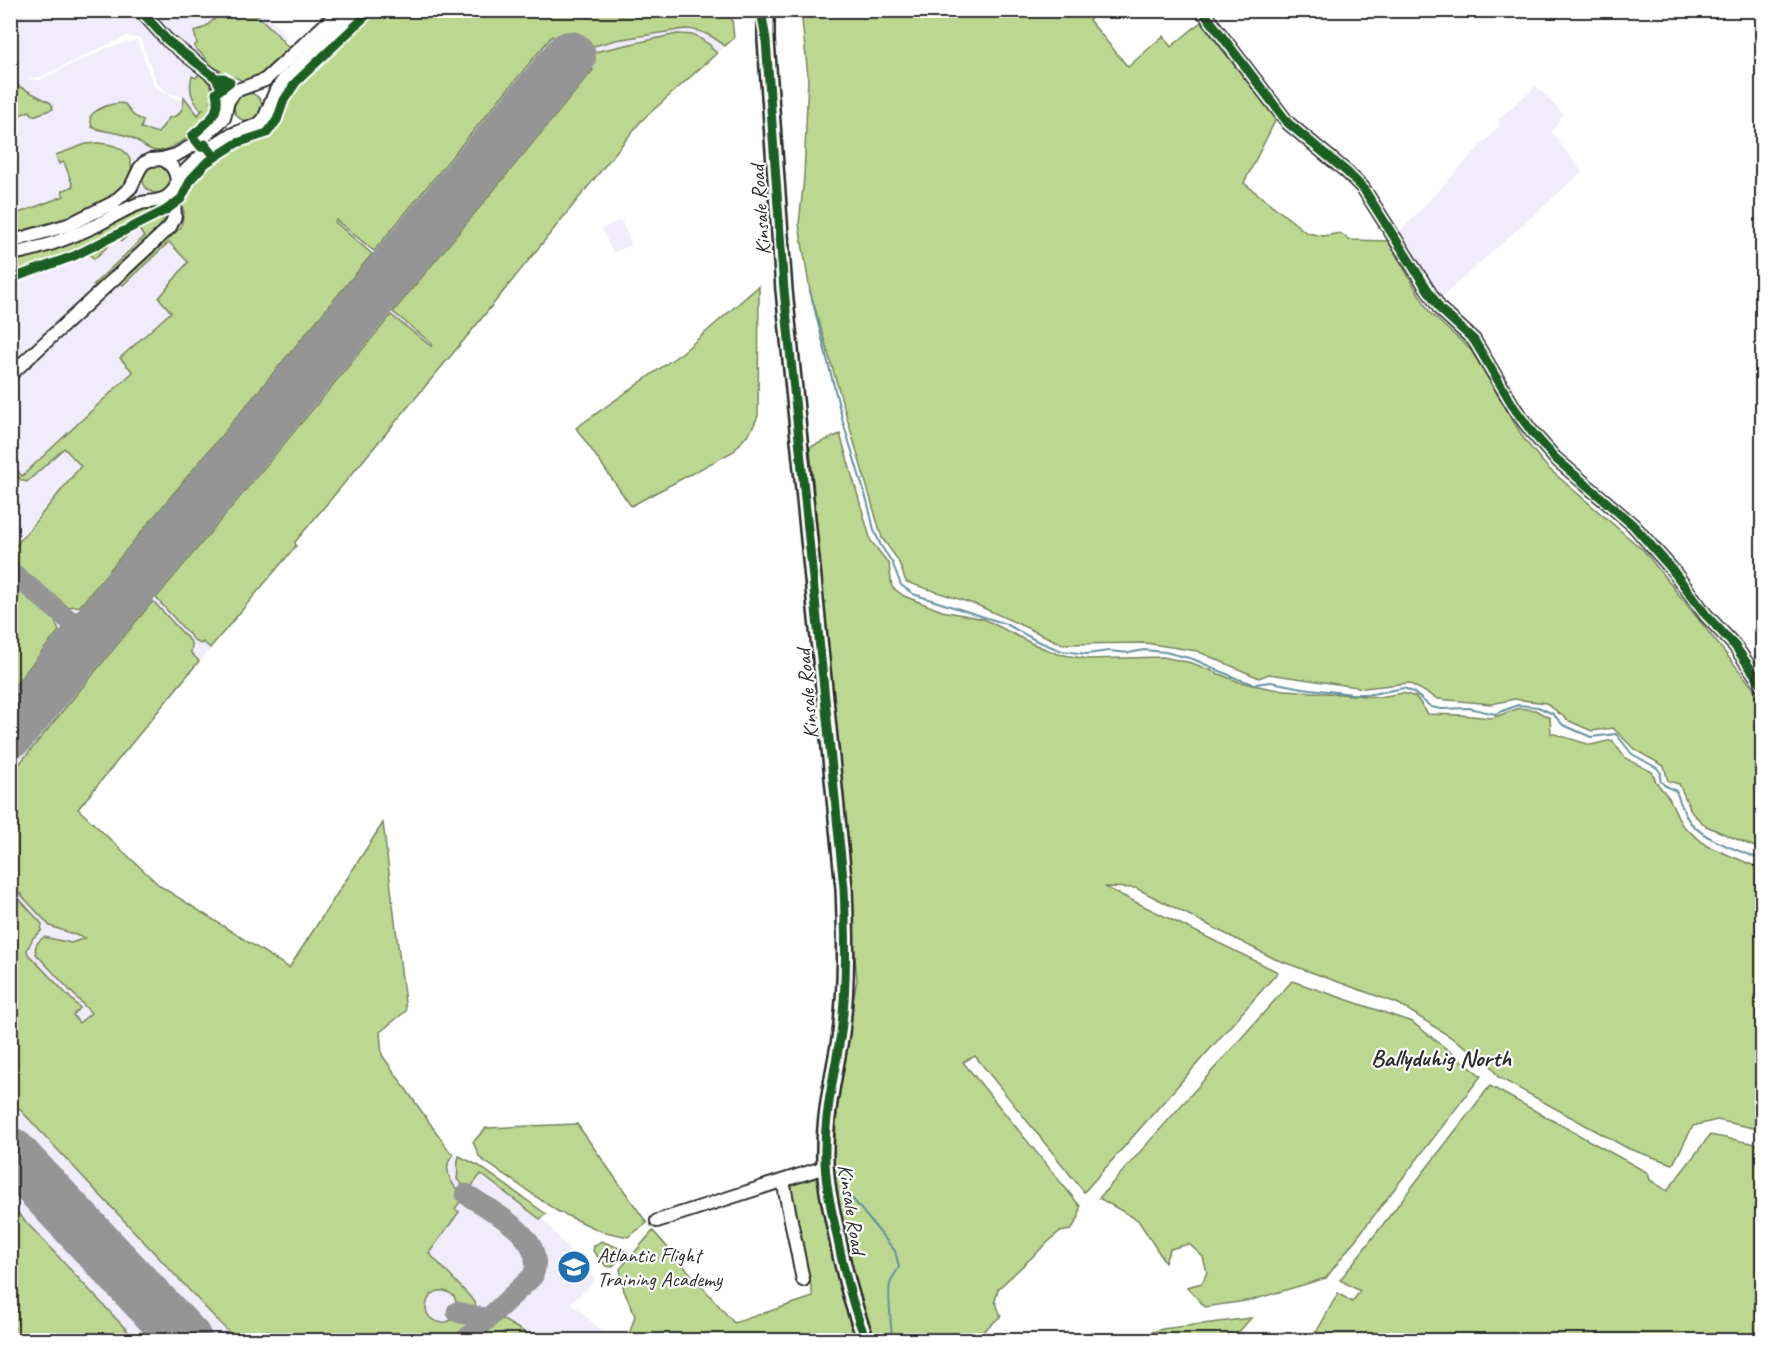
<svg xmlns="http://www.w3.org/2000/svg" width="1773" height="1351" viewBox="0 0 1773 1351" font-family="Caveat,sans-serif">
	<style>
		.built { fill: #f1ecfb }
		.green { fill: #bcd890; stroke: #74825e; stroke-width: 1.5 }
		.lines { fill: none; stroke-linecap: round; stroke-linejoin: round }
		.stream { stroke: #65919f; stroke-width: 2 }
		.taxiway { stroke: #959595; stroke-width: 21 }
		.runway { stroke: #959595; stroke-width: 52 }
		.minor-casing { stroke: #2b2b2b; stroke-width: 16 }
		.major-casing { stroke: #2b2b2b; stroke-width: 20 }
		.minor { stroke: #fff; stroke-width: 12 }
		.major { stroke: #fff; stroke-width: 15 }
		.cycleway-casing { stroke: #fff; stroke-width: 13 }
		.cycleway { stroke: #1b5e20; stroke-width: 9 }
		.labels { text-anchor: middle; stroke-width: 4.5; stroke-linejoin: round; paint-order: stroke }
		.street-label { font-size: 21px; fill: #2b2b2b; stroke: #fff }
		.poi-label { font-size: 21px; fill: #2b2b2b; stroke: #fff; text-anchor: start }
		.quarter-label { font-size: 24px; font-weight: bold; fill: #2b2b2b; stroke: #fff }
	</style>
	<rect width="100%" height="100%" fill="#fff"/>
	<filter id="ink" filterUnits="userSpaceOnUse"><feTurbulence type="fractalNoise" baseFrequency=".0167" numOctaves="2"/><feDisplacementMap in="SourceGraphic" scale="12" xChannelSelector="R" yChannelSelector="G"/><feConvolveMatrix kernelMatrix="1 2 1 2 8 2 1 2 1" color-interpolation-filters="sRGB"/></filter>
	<g filter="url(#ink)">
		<g class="built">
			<polygon points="11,11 267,11 268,16 287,37 251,67 231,71 215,89 212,101 198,115 184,97 168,93 157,83 140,38 126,36 40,77 27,79 39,80 107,48 137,40 154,87 182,102 262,188 426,11 731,11 734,38 641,121 497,301 295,542 296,546 78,808 33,875 450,1153 472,1163 541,1217 596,1280 571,1303 612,1340 11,1340 10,67 25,79 11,65"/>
			<polygon points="1536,86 1563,114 1552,132 1582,172 1436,302 1395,237 1500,125 1498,119"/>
			<polygon points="621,220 632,245 612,253 602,228"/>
		</g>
		<g class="green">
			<polygon points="224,11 239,11 243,15 256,14 275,32 292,52 270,72 246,82 224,73 203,61 206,58 194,47 197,43 194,32 205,27"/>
			<path d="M365,11H731L734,38L725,46C714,37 700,29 685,29L616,40L572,52L552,36L374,251L336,220L335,222L372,254L80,606L66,607L14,564L12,557L14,548L81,466L64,448L27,482L21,480L11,468L10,463L22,476L133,372L120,358L171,312L159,298L188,262L169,242L123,285L121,283L181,227L184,212L179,194L183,181L192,169L227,141L261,130L269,123L281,92L295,76Z"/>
			<polygon points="801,11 1098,11 1089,20 1128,67 1163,36 1171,47 1201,22 1276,119 1244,183 1307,233 1323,236 1340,233 1349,240 1388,241 1430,313 1471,350 1524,439 1547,467 1644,551 1762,699 1762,850 1706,826 1692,813 1679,784 1668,781 1664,766 1635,750 1613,728 1592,731 1569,721 1546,703 1514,699 1492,704 1438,699 1409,683 1364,688 1269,674 1259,678 1197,651 1145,643 1062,644 977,605 906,582 898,560 882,538 810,291 799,224 804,177 808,76"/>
			<polygon points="677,34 695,35 711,46 711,48 717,53 641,121 469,334 295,542 296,546 210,648 203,642 201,644 195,641 156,598 391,315 431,346 432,344 393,312 593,70 576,56"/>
			<path d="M199,74C210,81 216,90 210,102L215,89C216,96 217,105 214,112C208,126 172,151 157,151C147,151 141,142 132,138C119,131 105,133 92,127L90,117C96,108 115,101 125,104L133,115L143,121L141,128L158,133L169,118L178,115L183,107L184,97L198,115L204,108L201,110C192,100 188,89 192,76L196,78Z"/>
			<polygon points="11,82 51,103 53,109 33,116 30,111 14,117 11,109"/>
			<circle cx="248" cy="107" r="14"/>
			<path d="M98,143C111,144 127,147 131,163C142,204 38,229 11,237V216L64,196L62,191L73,186L64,162L59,164L56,155L86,144Z"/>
			<circle cx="157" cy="179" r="14"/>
			<polygon points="132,193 138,197 136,200 62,236 11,250 11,246 111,210 124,202"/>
			<polygon points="157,205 163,209 163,221 160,226 97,286 93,285 144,237 139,229 133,230 122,241 118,237 94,259 84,248 58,260 11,276 11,259 135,211"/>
			<polygon points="759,286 758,416 752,429 734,451 631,506 576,428 683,352"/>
			<polygon points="840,434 871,541 889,564 892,587 904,596 942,611 984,619 1031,643 1058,654 1088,659 1163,657 1192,663 1239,682 1273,689 1379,697 1403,693 1416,697 1428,714 1461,715 1492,718 1519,708 1535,710 1550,718 1551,733 1591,745 1612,740 1625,758 1652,772 1656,782 1669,798 1682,825 1707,846 1762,869 1762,1130 1717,1120 1693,1126 1673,1164 1629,1149 1498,1077 1488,1061 1399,1004 1275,959 1136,888 1105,887 1278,972 1084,1192 975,1056 963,1062 1080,1206 1079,1217 1071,1230 1059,1232 998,1289 995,1301 1001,1316 973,1340 623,1340 628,1338 635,1316 624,1291 620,1269 653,1231 734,1323 813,1297 791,1185 832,1174 841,1063 857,980 810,447"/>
			<polygon points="11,580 53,617 59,631 11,690"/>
			<path d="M153,601L190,641L192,645L191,653L199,661L78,809L160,886L289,968L383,823L406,1011L380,1032L382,1055L450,1152L454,1154C440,1167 452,1187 464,1196L455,1209L459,1212L429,1253L475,1302L477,1313L458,1308L454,1296C430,1277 414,1316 438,1322C446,1324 451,1321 456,1316L475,1320L474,1324L455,1340H236L11,1100V890L42,924L41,931L33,938L27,950L28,954L80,1008L73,1015L79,1023L91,1013L36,954C34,946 37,942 44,937L71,943L85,938L50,926L11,884V774Z"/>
			<polygon points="1292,981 1412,1022 1481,1076 1326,1278 1252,1300 1205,1307 1187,1287 1202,1283 1207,1272 1203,1257 1189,1244 1170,1249 1165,1262 1138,1220 1099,1198"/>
			<polygon points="1490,1086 1648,1173 1650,1180 1667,1191 1710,1135 1762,1145 1762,1340 1298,1340 1317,1331 1338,1293 1352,1302 1360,1291 1340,1280"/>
			<polygon points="577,1124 647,1223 628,1237 601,1231 557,1211 480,1158 473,1142 486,1128"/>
			<path d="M459,1156L479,1166L546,1214L540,1219L481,1174L468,1191L457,1179C459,1170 456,1166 459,1156Z"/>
			<polygon points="11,1206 136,1340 11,1340"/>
			<polygon points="601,1241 624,1250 624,1254 612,1267 606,1266 593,1251 594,1246"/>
			<polygon points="500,1318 538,1340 475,1340"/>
			<polygon points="1251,1318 1232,1340 1128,1340 1162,1329"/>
		</g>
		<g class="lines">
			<g class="stream">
				<path d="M810,291L843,422L868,504L874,530L881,546L892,562L901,585L913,594L1006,624L1037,641L1062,651L1087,654L1109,651L1129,653L1144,650L1165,652L1193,659L1238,679L1254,684L1271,682L1302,688L1353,694H1372L1404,688L1413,692L1431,707L1442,709L1469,708L1495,714L1518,705L1538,707L1553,714L1563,725L1591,737L1616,734L1632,754L1657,768L1661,773L1660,780L1664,785L1676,791C1680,801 1683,813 1690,822C1707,842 1739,850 1762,860"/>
				<path d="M847,1192L895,1251L899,1267C896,1272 892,1278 890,1284C888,1288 891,1335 893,1340"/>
			</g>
			<g class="taxiway">
				<path d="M10,571L69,620C85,626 95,624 109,614"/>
				<path d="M69,620C79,632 78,643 72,658"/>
				<polyline points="457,1312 488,1319"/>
				<path d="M465,1340L533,1276C548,1237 492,1212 466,1194"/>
			</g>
			<g class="runway">
				<polyline points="10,732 570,57"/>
				<polyline points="10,1153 186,1340"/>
			</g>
			<defs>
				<g id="minor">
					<polyline points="140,10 167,40 216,78 228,101"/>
					<polyline points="1202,10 1288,123 1347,172 1363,188 1440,309 1474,340 1515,409 1532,432 1555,458 1633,525 1671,568 1706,615 1735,646 1762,685"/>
					<polyline points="177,179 208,149 228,136 259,124 264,119 276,90 285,78 358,10"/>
					<polyline points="10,242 68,225 113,203 131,187 140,168 144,163 150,160 162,159 176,155 197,143 224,118 228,101 235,91 265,80 341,10"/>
					<path d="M10,254C39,250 69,238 95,226C110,219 125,208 141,203C150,201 161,202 168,196C183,185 177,166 162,159"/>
					<polyline points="10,375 170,227 175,216 173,192"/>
					<polyline points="783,1181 803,1280"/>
					<polyline points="657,1221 825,1167"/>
				</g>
				<path id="major" d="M766,10V40L784,290L844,888C846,936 847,984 841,1033C835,1071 825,1111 825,1150C824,1177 830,1204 836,1231C843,1268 852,1305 866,1340"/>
			</defs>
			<use href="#minor" class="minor-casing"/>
			<use href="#major" class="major-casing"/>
			<use href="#minor" class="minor"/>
			<use href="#major" class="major"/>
			<defs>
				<g id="cycleway">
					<polyline points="140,10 167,40 216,78 220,86"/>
					<path d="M761,10L766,40L784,290L844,888C846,936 847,984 841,1033C835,1071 825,1111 825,1150C824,1177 830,1204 836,1231C843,1268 852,1305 866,1340"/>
					<polyline points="1202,10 1288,123 1347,172 1363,188 1440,309 1474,340 1515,409 1532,432 1555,458 1633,525 1671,568 1706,615 1735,646 1762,685"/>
					<path d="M215,157L205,144L201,147L192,136C206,124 222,114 216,93L230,82L224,78H216"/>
					<polyline points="10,279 74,256 166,210 181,199 191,179 206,163 237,143 267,133 277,120 284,100 296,82 372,10"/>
				</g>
			</defs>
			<use href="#cycleway" class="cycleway-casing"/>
			<use href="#cycleway" class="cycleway"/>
		</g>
	</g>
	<defs>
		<symbol id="university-disc" viewBox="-11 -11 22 22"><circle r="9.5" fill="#1f6fb2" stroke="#fff"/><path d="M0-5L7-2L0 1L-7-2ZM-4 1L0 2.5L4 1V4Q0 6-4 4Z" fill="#fff"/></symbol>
	</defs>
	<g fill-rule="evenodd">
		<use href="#university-disc" x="555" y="1248" width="38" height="38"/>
	</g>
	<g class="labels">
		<g class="street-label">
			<text transform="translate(760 210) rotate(-94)" y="7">Kinsale Road</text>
			<text transform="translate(807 694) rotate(-95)" y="7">Kinsale Road</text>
			<text transform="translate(852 1209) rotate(81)" y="7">Kinsale Road</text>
		</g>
		<g class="poi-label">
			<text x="597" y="1262">Atlantic Flight<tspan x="597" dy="24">Training Academy</tspan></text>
		</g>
		<g class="quarter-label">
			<text x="1441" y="1066">Ballyduhig North</text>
		</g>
	</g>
	<rect width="1773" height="1351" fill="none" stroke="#fff" stroke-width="36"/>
	<rect x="18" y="18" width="1737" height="1315" fill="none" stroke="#2b2b2b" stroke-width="2" filter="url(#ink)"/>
</svg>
